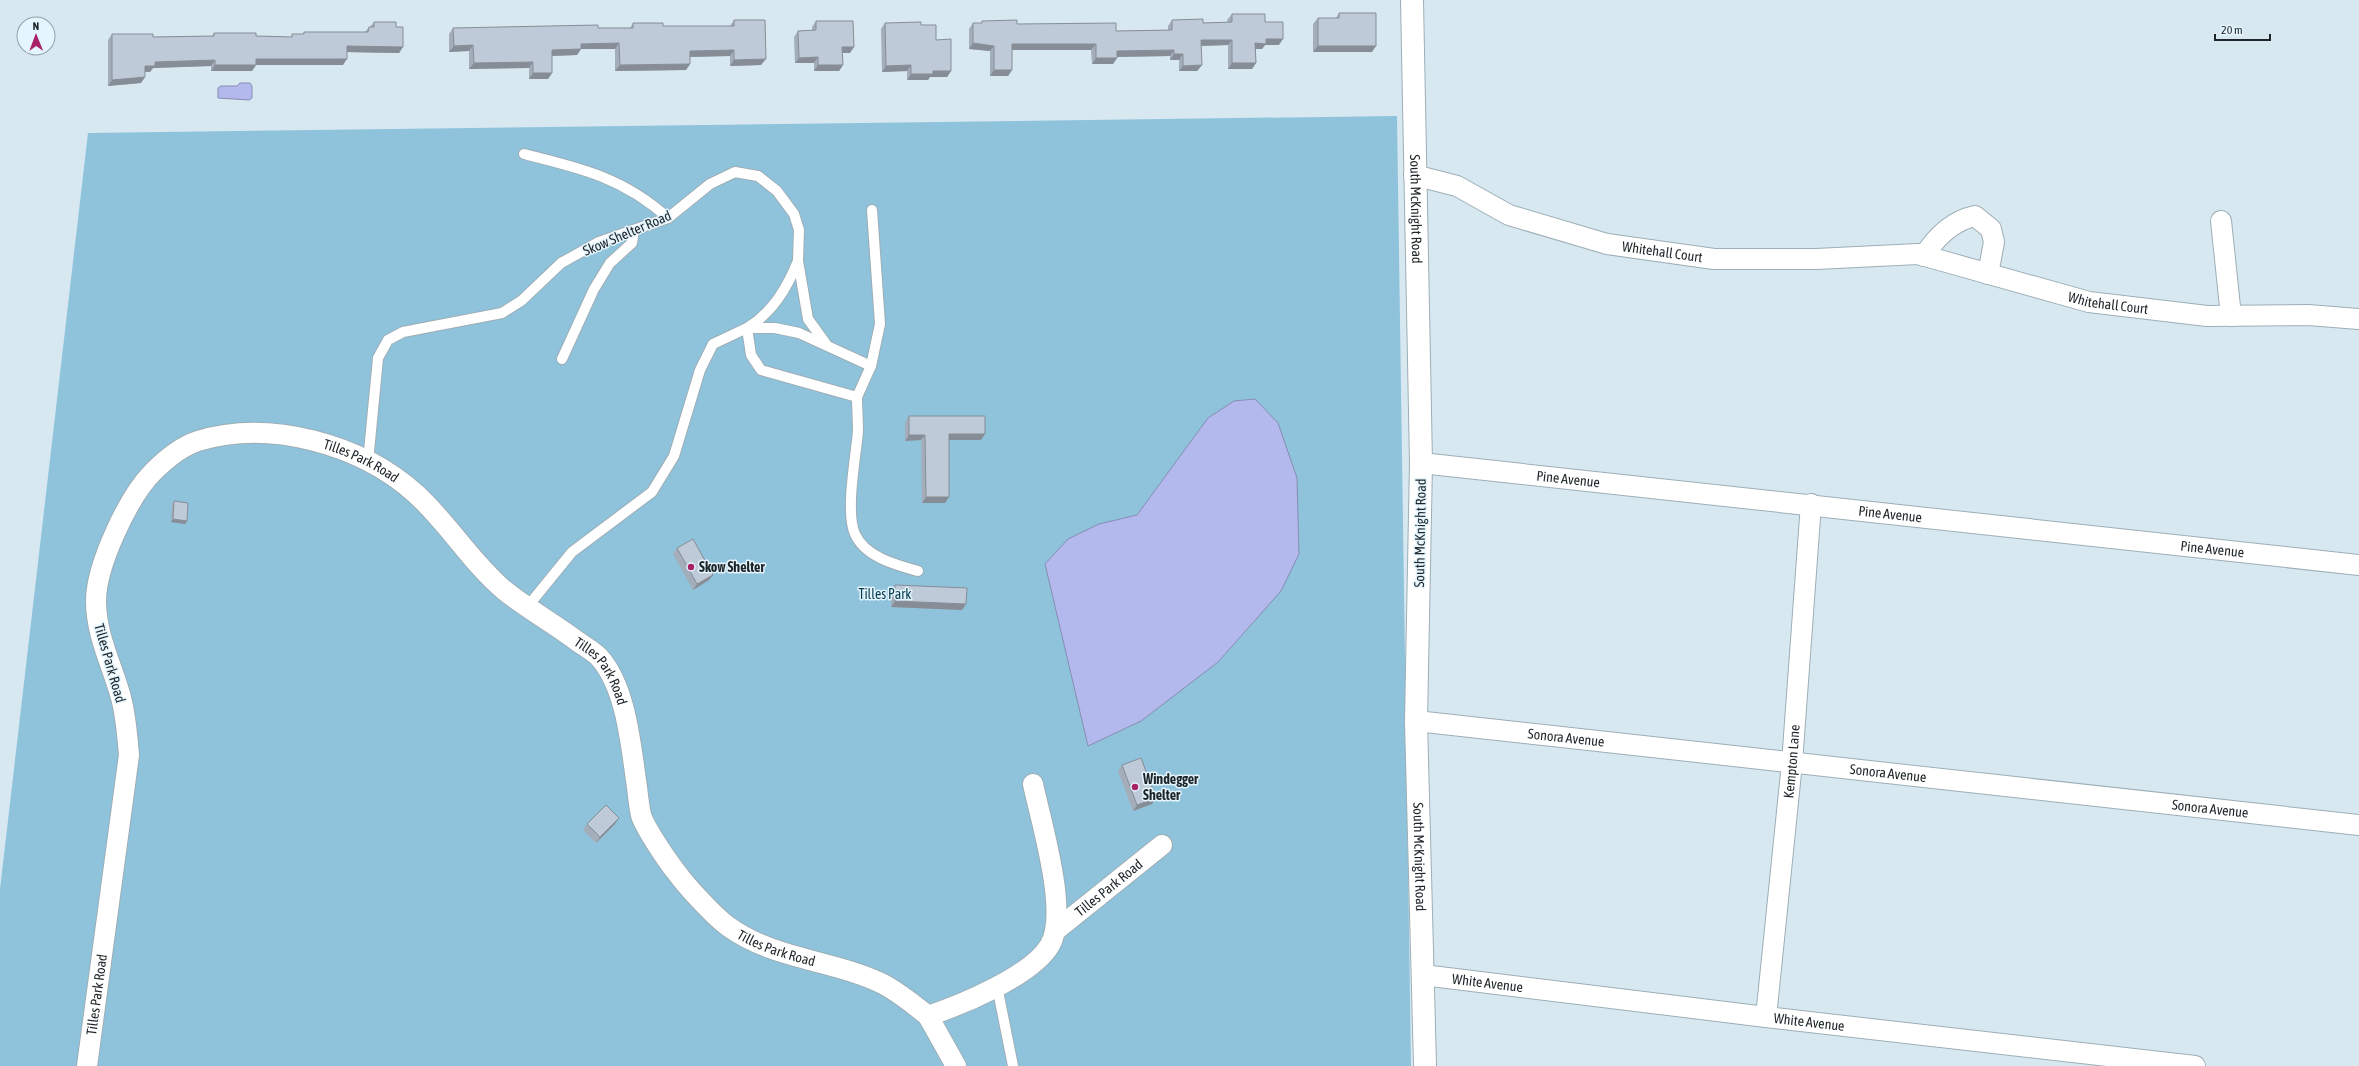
<svg xmlns="http://www.w3.org/2000/svg" width="2359" height="1066" viewBox="0 0 2359 1066" font-family="'Asap Condensed',sans-serif">
	<style>
		.green { fill: #8fc3dc }
		.water { fill: #b3b9ed; stroke: #868db2 }
		.lines { fill: none; stroke-linecap: round; stroke-linejoin: round }
		.service-casing { stroke: #9daeb6; stroke-width: 12 }
		.minor-casing { stroke: #9daeb6; stroke-width: 22 }
		.secondary-casing { stroke: #9daeb6; stroke-width: 24 }
		.service { stroke: #fff; stroke-width: 10 }
		.minor { stroke: #fff; stroke-width: 20 }
		.secondary { stroke: #fff; stroke-width: 22 }
		.wall { fill: #a4aeba }
		.shaded-wall { fill: #868d97 }
		.building { fill: #bfcad8; stroke: #868d97 }
		.poi-dot { fill: #a92167; stroke: #e4f5fe; stroke-width: 1.5 }
		.labels { text-anchor: middle; stroke-width: 3; stroke-linejoin: round; paint-order: stroke }
		.street-label { font-size: 14px; fill: #1e2528; stroke: #e4f5fe }
		.poi-label { font-size: 14px; font-weight: bold; fill: #1e2528; stroke: #e4f5fe; text-anchor: start }
		.park-label { font-size: 14px; fill: #083d51; stroke: #e4f5fe }
	</style>
	<rect width="100%" height="100%" fill="#d7e8f1"/>
	<polygon class="green" points="1397,116 1411,1066 0,1066 0,889 88,133"/>
	<g class="water">
		<polygon points="240,83 250,83 252,86 252,98 249,100 218,98 218,88 221,86 237,86"/>
		<polygon points="1255,399 1278,423 1297,478 1299,554 1281,591 1218,662 1141,721 1088,746 1045,564 1068,539 1099,524 1137,515 1208,418 1234,401"/>
	</g>
	<g class="lines">
		<defs>
			<g id="service">
				<path d="M524,154C581,168 624,178 668,218"/>
				<path d="M798,261C787,288 773,312 747,328L751,355L761,370L857,397L871,366"/>
				<polyline points="562,359 594,289 610,263 632,243 634,230"/>
				<path d="M857,397C857,408 858,420 858,431C856,456 845,512 855,534C865,557 896,565 918,571"/>
				<polyline points="368,462 378,358 388,340 403,332 502,313 521,301 561,263 599,242 668,218 710,184 735,172 758,176 777,191 794,214 799,230 798,261 808,319 826,344"/>
				<polyline points="528,606 572,552 652,492 674,456 700,370 713,344 747,328 775,328 799,333 871,366 880,324 872,210"/>
				<polyline points="997,986 1013,1066"/>
			</g>
			<g id="minor">
				<path id="s1" d="M1414,175L1457,186L1509,215L1607,244L1714,259H1816L1918,254L2089,302L2207,316L2308,315L2359,319"/>
				<polyline points="2221,221 2231,316"/>
				<path d="M1924,256C1936,237 1952,221 1975,216L1991,229L1994,242L1988,274"/>
				<path id="s2" d="M1421,463L2359,565"/>
				<path id="s3" d="M1416,721L2359,825"/>
				<path id="s4" d="M1055,931L1162,845"/>
				<path id="s5" d="M1423,975L1766,1017L2195,1066"/>
				<path id="s6" d="M1766,1017L1792,763L1811,504"/>
				<path id="s7" d="M87,1066L129,755C127,734 126,714 120,694C111,663 96,634 96,601C96,566 128,497 153,472C165,460 182,446 198,441C269,419 361,444 416,494C448,523 471,562 504,590C526,608 553,623 577,641C584,646 593,651 599,657C627,688 631,748 637,787C638,796 639,806 641,815C645,828 668,862 677,873C687,887 716,918 729,927C775,960 834,960 883,984C900,993 913,1004 928,1016"/>
				<path d="M956,1066L928,1016C961,1005 1032,976 1050,945C1069,913 1041,822 1033,784"/>
			</g>
			<g id="secondary">
				<path id="s8" d="M1412,0L1421,463L1416,721L1425,1066"/>
			</g>
		</defs>
		<use href="#service" class="service-casing"/>
		<use href="#minor" class="minor-casing"/>
		<use href="#secondary" class="secondary-casing"/>
		<use href="#service" class="service"/>
		<use href="#minor" class="minor"/>
		<use href="#secondary" class="secondary"/>
	</g>
	<g class="wall">
		<polygon points="1339,13 1372,52 1313,52 1313,24 1318,18 1336,18"/>
		<polygon points="1232,14 1265,22 1279,45 1265,45 1262,49 1256,49 1256,63 1252,69 1228,69 1228,45 1201,46 1202,65 1197,71 1179,71 1179,60 1170,60 1170,56 1117,57 1113,64 1092,64 1091,50 1012,50 1012,70 1008,76 990,76 990,51 969,49 969,29 973,23 981,23 982,21 1017,24 1116,31 1168,30 1168,26 1172,20 1203,23 1228,22 1227,20"/>
		<polygon points="734,20 761,65 730,66 730,56 690,57 690,64 686,70 615,71 615,49 581,49 577,55 552,56 552,73 548,79 529,79 529,68 469,69 469,51 449,52 449,34 453,28 630,28 633,23 663,26 730,26"/>
		<polygon points="816,21 850,53 842,53 843,65 839,71 814,71 814,63 795,63 794,37 798,31 812,30 812,27"/>
		<polygon points="374,22 396,27 403,47 399,53 347,52 343,65 256,65 252,71 211,71 211,66 153,68 150,72 145,72 145,77 141,83 108,86 108,40 112,34 153,37 212,36 214,33 256,36 291,37 292,34 303,34 304,32 365,32 369,27 370,27"/>
		<polygon points="885,23 936,40 951,71 947,77 930,77 928,80 907,80 907,71 882,72 881,29"/>
		<polygon points="909,416 981,440 949,440 945,503 922,503 921,440 905,441 905,422"/>
		<polygon points="174,501 187,521 185,524 171,522 172,504"/>
		<polygon points="677,548 709,580 693,590 673,554"/>
		<polygon points="895,585 966,604 962,610 891,607 891,591"/>
		<polygon points="1122,765 1156,798 1152,804 1133,811 1118,771"/>
		<polygon points="587,824 615,824 596,843 583,830"/>
	</g>
	<g class="shaded-wall">
		<polygon points="1266,39 1283,39 1279,45 1265,45 1262,49 1251,49 1255,43"/>
		<polygon points="1201,40 1232,40 1228,45 1197,46"/>
		<polygon points="619,43 615,49 581,49 577,55 547,56 552,50 581,44"/>
		<polygon points="973,43 994,46 990,51 969,49"/>
		<polygon points="1012,44 1096,44 1091,50 1007,50"/>
		<polygon points="473,45 469,51 449,52 454,46"/>
		<polygon points="347,46 403,47 399,53 343,52"/>
		<polygon points="1318,46 1376,46 1372,52 1313,52"/>
		<polygon points="842,47 854,47 850,53 838,53"/>
		<polygon points="734,50 730,56 686,57 690,51"/>
		<polygon points="1174,50 1170,56 1112,57 1117,51"/>
		<polygon points="1174,54 1183,54 1179,60 1170,60"/>
		<polygon points="818,57 814,63 795,63 799,58"/>
		<polygon points="1096,58 1117,58 1113,64 1092,64"/>
		<polygon points="256,59 347,59 343,65 252,65"/>
		<polygon points="766,59 761,65 730,66 734,60"/>
		<polygon points="215,60 211,66 153,68 150,72 141,72 145,66 155,62"/>
		<polygon points="533,62 529,68 469,69 474,63"/>
		<polygon points="1232,63 1256,63 1252,69 1228,69"/>
		<polygon points="690,64 686,70 615,71 620,65"/>
		<polygon points="215,65 256,65 252,71 211,71"/>
		<polygon points="818,65 843,65 839,71 814,71"/>
		<polygon points="911,65 907,71 882,72 886,66"/>
		<polygon points="1202,65 1197,71 1179,71 1183,66"/>
		<polygon points="994,70 1012,70 1008,76 990,76"/>
		<polygon points="933,71 951,71 947,77 930,77 928,80 907,80 911,74"/>
		<polygon points="533,73 552,73 548,79 529,79"/>
		<polygon points="145,77 141,83 108,86 112,80"/>
		<polygon points="949,434 985,434 981,440 944,440"/>
		<polygon points="909,435 925,435 921,440 905,441"/>
		<polygon points="926,497 949,497 945,503 922,503"/>
		<polygon points="173,519 187,521 185,524 171,522"/>
		<polygon points="713,575 709,580 693,590 697,584"/>
		<polygon points="895,601 966,604 962,610 891,607"/>
		<polygon points="1156,798 1152,804 1133,811 1137,805"/>
		<polygon points="619,818 615,824 596,843 600,837"/>
	</g>
	<g class="building">
		<polygon points="1339,13 1376,13 1376,46 1318,46 1318,18 1339,18"/>
		<polygon points="1232,14 1265,14 1265,22 1283,22 1283,39 1266,39 1266,44 1255,43 1256,63 1232,63 1232,40 1201,40 1202,65 1183,66 1183,54 1174,54 1174,50 1117,51 1117,58 1096,58 1096,44 1012,44 1012,70 994,70 994,46 973,43 973,23 982,23 982,21 1017,20 1017,24 1116,23 1116,31 1172,30 1172,20 1203,19 1203,23 1232,22"/>
		<polygon points="734,20 765,20 766,59 734,60 734,50 690,51 690,64 620,65 619,43 581,44 581,49 552,50 552,73 533,73 533,62 474,63 473,45 454,46 453,28 598,25 598,28 633,28 633,23 663,23 663,26 734,26"/>
		<polygon points="816,21 853,21 854,47 842,47 843,65 818,65 818,57 799,58 798,31 816,30"/>
		<polygon points="374,22 396,22 396,27 403,27 403,47 347,46 347,59 256,59 256,65 215,65 215,60 155,62 155,66 145,66 145,77 112,80 112,34 153,34 153,37 214,36 214,33 256,33 256,36 292,37 292,34 304,34 304,32 368,32 369,27 374,27"/>
		<polygon points="921,22 921,25 936,25 936,40 951,39 951,71 933,71 933,74 911,74 911,65 886,66 885,23"/>
		<polygon points="909,416 985,416 985,434 949,434 949,497 926,497 925,435 909,435"/>
		<polygon points="174,501 188,503 187,521 173,519"/>
		<polygon points="693,539 713,575 697,584 677,548"/>
		<polygon points="895,585 967,588 966,604 895,601"/>
		<polygon points="1141,758 1156,798 1137,805 1122,765"/>
		<polygon points="606,805 619,818 600,837 587,824"/>
	</g>
	<g class="poi-dot">
		<circle cx="691" cy="567" r="4"/>
		<circle cx="1135" cy="787" r="4"/>
	</g>
	<g class="labels">
		<g class="street-label">
			<text dy="5" stroke="none"><textPath href="#s8" startOffset="209">South McKnight Road</textPath></text>
			<text transform="translate(627 233) rotate(-23)" y="5">Skow Shelter Road</text>
			<text dy="5" stroke="none"><textPath href="#s1" startOffset="262">Whitehall Court</textPath></text>
			<text dy="5" stroke="none"><textPath href="#s1" startOffset="715">Whitehall Court</textPath></text>
			<text dy="5" stroke="none"><textPath href="#s7" startOffset="839">Tilles Park Road</textPath></text>
			<text dy="5" stroke="none"><textPath href="#s2" startOffset="148">Pine Avenue</textPath></text>
			<text dy="5" stroke="none"><textPath href="#s2" startOffset="472">Pine Avenue</textPath></text>
			<text transform="translate(1420 533) rotate(-89)" y="5">South McKnight Road</text>
			<text dy="5" stroke="none"><textPath href="#s2" startOffset="796">Pine Avenue</textPath></text>
			<text transform="translate(110 663) rotate(74)" y="5">Tilles Park Road</text>
			<text dy="5" stroke="none"><textPath href="#s7" startOffset="1163">Tilles Park Road</textPath></text>
			<text dy="5" stroke="none"><textPath href="#s3" startOffset="151">Sonora Avenue</textPath></text>
			<text dy="5" stroke="none"><textPath href="#s6" startOffset="257">Kempton Lane</textPath></text>
			<text dy="5" stroke="none"><textPath href="#s3" startOffset="475">Sonora Avenue</textPath></text>
			<text dy="5" stroke="none"><textPath href="#s3" startOffset="799">Sonora Avenue</textPath></text>
			<text dy="5" stroke="none"><textPath href="#s8" startOffset="857">South McKnight Road</textPath></text>
			<text dy="5" stroke="none"><textPath href="#s4" startOffset="69">Tilles Park Road</textPath></text>
			<text dy="5" stroke="none"><textPath href="#s7" startOffset="1512">Tilles Park Road</textPath></text>
			<text dy="5" stroke="none"><textPath href="#s5" startOffset="65">White Avenue</textPath></text>
			<text dy="5" stroke="none"><textPath href="#s7" startOffset="72">Tilles Park Road</textPath></text>
			<text dy="5" stroke="none"><textPath href="#s5" startOffset="389">White Avenue</textPath></text>
		</g>
		<g class="poi-label">
			<text x="699" y="572">Skow Shelter</text>
			<text x="1143" y="784">Windegger<tspan x="1143" dy="16">Shelter</tspan></text>
		</g>
		<g class="park-label">
			<text x="885" y="599">Tilles Park</text>
		</g>
	</g>
	<g transform="translate(36 36) rotate(359)"><circle r="19" fill="#e4f5fe" stroke="#95a2a8"/>
	<path d="M0-3L7 15L0 10L-7 15Z" fill="#a92167"/>
	<text y="-6" font-size="11" font-weight="bold" text-anchor="middle" fill="#1e2528">N</text>
	</g>
	<path d="M2215 34v6h55v-6" fill="none" stroke="#1e2528" stroke-width="2"/>
	<text x="2221" y="34" font-size="12" fill="#1e2528" stroke="#e4f5fe" stroke-width="3" paint-order="stroke">20 m</text>
</svg>
